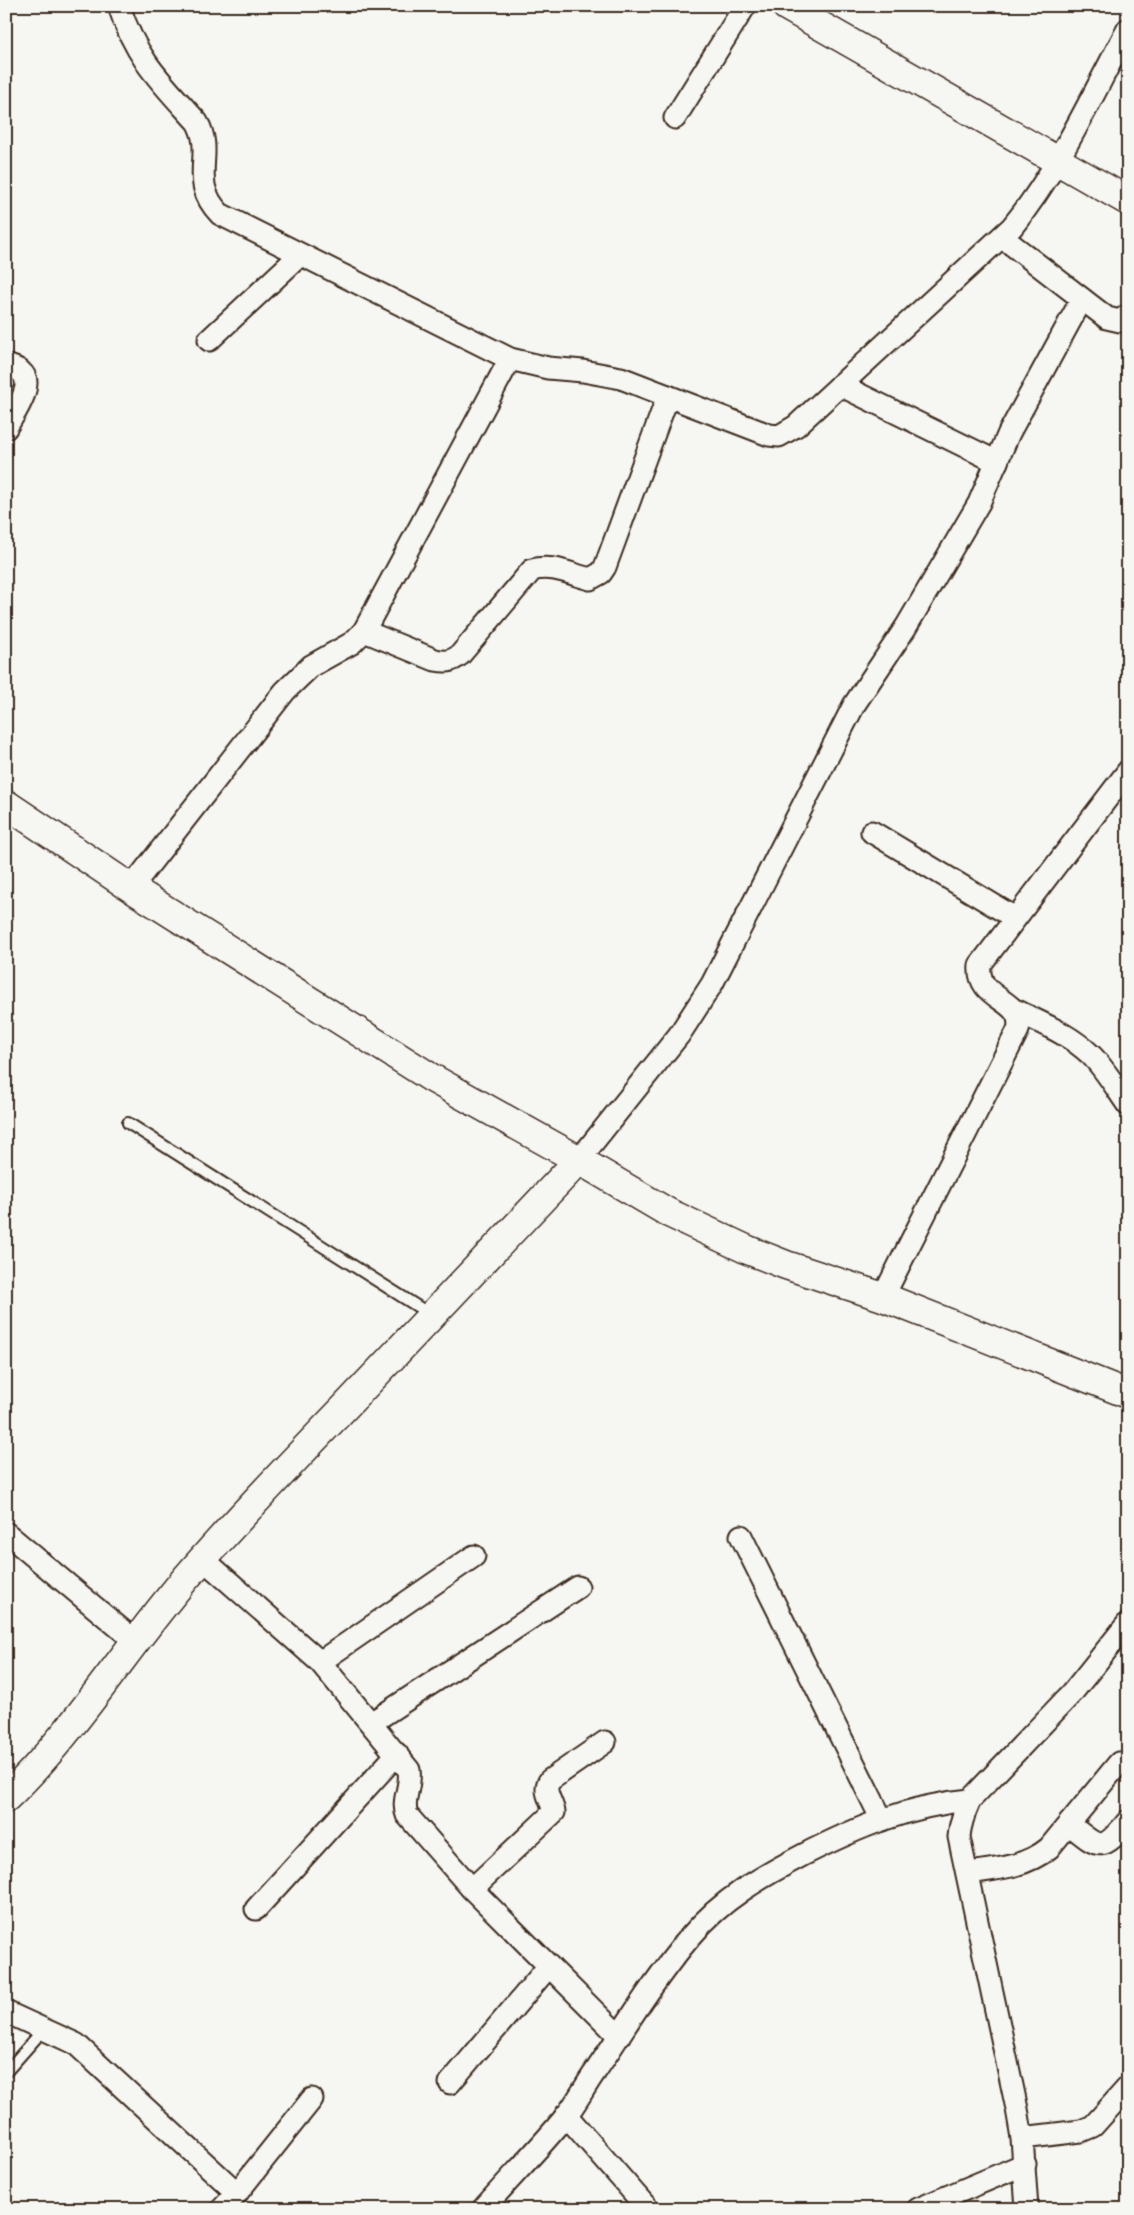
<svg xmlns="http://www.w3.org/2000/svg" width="1134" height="2215" viewBox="0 0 1134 2215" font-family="Mynerve,sans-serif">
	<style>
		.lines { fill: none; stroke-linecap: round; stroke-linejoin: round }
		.lane-casing { stroke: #3b2a1e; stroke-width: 14 }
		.street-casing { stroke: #3b2a1e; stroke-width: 25 }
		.secondary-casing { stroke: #3b2a1e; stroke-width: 31 }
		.lane { stroke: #f6f6f2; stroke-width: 10 }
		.street { stroke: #f6f6f2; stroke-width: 21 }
		.secondary { stroke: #f6f6f2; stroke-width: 28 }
	</style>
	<rect width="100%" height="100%" fill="#f6f6f2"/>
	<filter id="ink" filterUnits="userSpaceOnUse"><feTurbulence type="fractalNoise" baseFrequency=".02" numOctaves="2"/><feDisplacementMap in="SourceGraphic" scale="10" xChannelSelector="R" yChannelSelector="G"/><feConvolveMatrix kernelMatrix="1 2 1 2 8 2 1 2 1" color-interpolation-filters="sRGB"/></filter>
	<g filter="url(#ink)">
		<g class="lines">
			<defs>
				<g id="lane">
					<polyline points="128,1123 431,1315"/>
					<polyline points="6,2072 44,2029"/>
				</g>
				<g id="street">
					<path d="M119,6C136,59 161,82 197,122C216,155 187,180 220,214L510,359L548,368L583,371L621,378L769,435L779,436L796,426L1012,227C1060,168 1092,95 1128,29"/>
					<polyline points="675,118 745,6"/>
					<polyline points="1002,237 1107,318 1120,321 1128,315"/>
					<polyline points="209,340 300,255"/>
					<path d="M6,365C11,367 18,368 21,372C36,384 13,415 6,428"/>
					<polyline points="840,385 997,462"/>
					<path d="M364,631L435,660C446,662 451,662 460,655L532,570C552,564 570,574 590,579L601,573L605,567L668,396"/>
					<polyline points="872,832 1015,918"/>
					<polyline points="131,888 285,691 311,666 352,643 364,631 510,359"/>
					<path d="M1017,1011C1043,1024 1069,1034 1091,1055C1105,1069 1116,1088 1128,1105"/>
					<polyline points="579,1160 679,1035 712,984 854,705 906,627 979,503 1009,433 1082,299"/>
					<path d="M883,1297L1018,1030C1026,998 976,1002 980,965L1128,771"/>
					<polyline points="6,1533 135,1641"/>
					<polyline points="741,1536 882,1820"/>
					<path d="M203,1559L320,1662L409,1770C412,1786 401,1800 407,1815L472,1889L619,2036"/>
					<polyline points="320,1662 474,1556"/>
					<polyline points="371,1723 578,1587"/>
					<path d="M1069,1824C1100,1849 1101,1853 1128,1821"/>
					<path d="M968,1873C997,1869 1026,1867 1049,1848L1119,1763"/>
					<path d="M472,1889L554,1812C552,1801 542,1791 550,1780L605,1742"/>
					<polyline points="256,1909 397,1754"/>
					<polyline points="6,2012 76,2044 237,2193"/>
					<polyline points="450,2083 549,1966"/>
					<polyline points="566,2115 648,2209"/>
					<polyline points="1022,2138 1081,2131 1093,2126 1128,2087"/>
					<polyline points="222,2209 237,2193 312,2099"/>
					<path d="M483,2209C510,2178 540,2148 566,2116C577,2102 585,2086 595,2072C626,2026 655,1978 691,1936C722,1899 761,1877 803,1855C856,1828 910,1805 970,1800"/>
					<polyline points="918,2209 1025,2164"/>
					<path d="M1027,2209L1022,2138L1017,2109L959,1837C960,1823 964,1813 970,1800L1072,1693L1128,1623"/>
				</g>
				<g id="secondary">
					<polyline points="786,6 1128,201"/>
					<polyline points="6,804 131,888 430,1077 579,1160 669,1213 748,1250 786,1265 883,1297 1128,1394"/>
					<path d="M6,1798C77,1730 127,1645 192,1571C241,1515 293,1461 345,1407C423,1325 501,1242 579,1160"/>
				</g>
			</defs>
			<use href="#lane" class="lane-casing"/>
			<use href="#street" class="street-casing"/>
			<use href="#secondary" class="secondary-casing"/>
			<use href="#lane" class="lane"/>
			<use href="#street" class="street"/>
			<use href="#secondary" class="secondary"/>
		</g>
	</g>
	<rect width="1134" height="2215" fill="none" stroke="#f6f6f2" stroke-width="25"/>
	<rect x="12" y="12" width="1109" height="2190" fill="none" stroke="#3b2a1e" stroke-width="2" filter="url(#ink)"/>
</svg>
